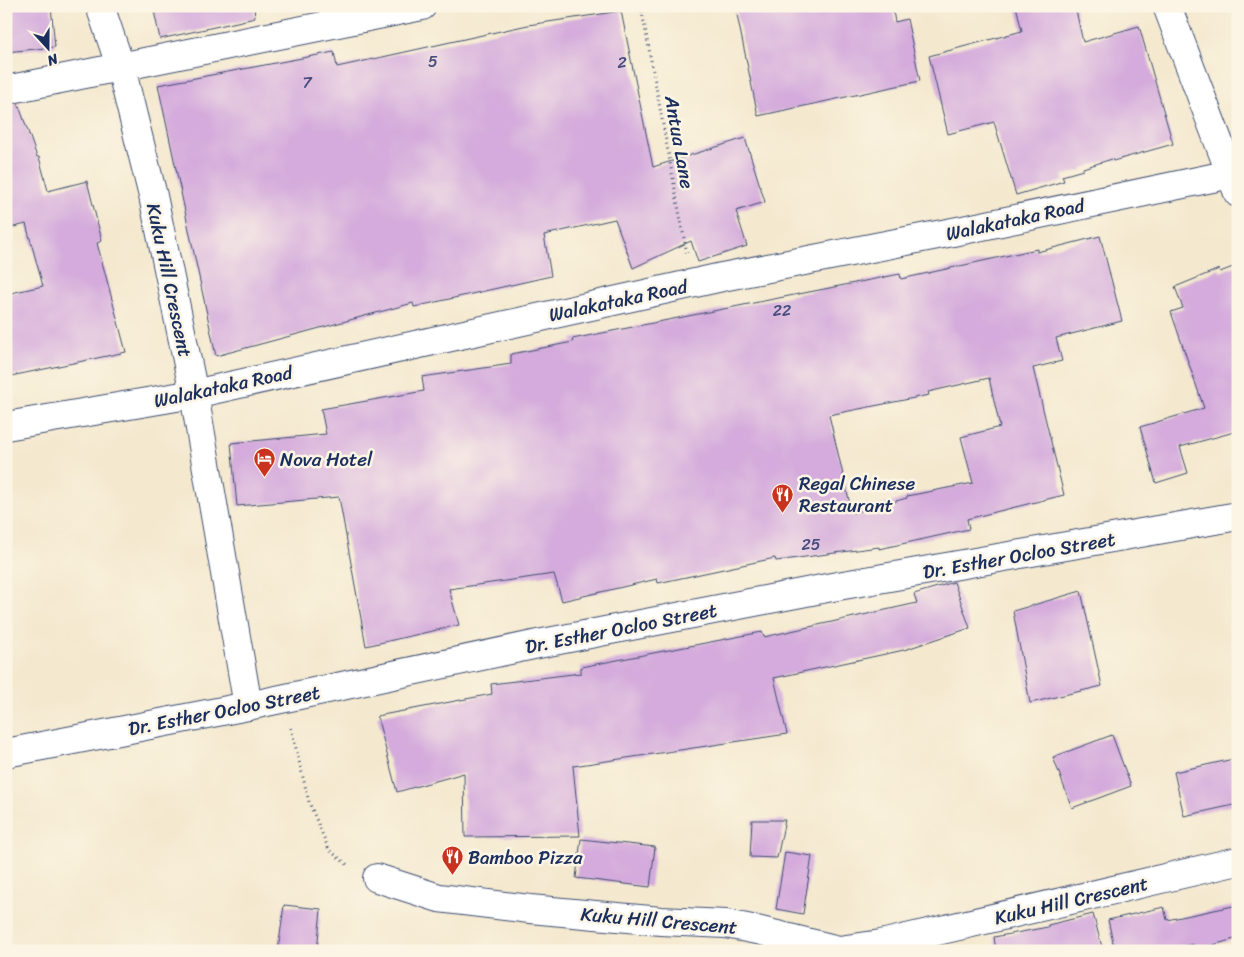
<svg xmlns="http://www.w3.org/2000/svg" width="1244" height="957" viewBox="0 0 1244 957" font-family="Sriracha,sans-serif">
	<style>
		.building { fill: #d4abdc; fill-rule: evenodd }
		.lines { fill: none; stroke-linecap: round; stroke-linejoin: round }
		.minor-casing { stroke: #3c4b6f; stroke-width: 30 }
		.path { stroke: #3c4b6f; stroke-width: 3; stroke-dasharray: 1 4; stroke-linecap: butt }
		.minor { stroke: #fff; stroke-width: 28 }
		.labels { text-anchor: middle; stroke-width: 5; stroke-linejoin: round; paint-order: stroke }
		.number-label { font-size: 16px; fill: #494e7e }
		.street-label { font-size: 19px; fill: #1b2f5e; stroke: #fcf5e5 }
		.poi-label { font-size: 19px; fill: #1b2f5e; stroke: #fcf5e5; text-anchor: start }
	</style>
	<rect width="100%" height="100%" fill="#fcf5e5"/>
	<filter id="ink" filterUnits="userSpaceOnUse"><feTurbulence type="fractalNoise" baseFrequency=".02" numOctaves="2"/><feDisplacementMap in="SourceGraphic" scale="10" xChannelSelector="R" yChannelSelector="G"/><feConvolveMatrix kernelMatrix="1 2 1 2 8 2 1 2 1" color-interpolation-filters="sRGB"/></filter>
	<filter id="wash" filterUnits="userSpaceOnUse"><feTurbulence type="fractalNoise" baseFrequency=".0096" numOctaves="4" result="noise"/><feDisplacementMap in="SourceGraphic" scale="20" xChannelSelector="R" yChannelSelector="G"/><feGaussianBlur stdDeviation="1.12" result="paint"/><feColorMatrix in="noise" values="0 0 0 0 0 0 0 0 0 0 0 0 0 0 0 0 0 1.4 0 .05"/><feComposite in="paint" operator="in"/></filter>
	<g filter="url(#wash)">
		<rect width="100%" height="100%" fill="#f4e9cf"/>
		<g id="blocks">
			<g class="building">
				<polygon points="6,6 51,6 55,47 6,52"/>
				<polygon points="153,6 254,6 255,18 160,39"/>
				<polygon points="755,6 892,6 895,22 907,19 920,81 758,116 736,10"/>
				<polygon points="1016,6 1075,6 1083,42 1139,26 1173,144 1113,161 1112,159 1083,168 1083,170 1062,176 1064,181 1016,195 994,122 948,134 929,56 1022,31"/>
				<polygon points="621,11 653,167 745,138 765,202 736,211 747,246 698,262 691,241 633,268 615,219 544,235 551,276 414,307 413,303 216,356 158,85 334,52 337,67 528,25"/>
				<polygon points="18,103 37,157 39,157 48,191 87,181 102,241 97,243 126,352 6,377 6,294 43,286 26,224 6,229 6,105"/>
				<path d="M1100,236L1122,321L1056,338L1062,361L1033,368L1064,495L967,519L969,529L879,549V547L776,561L775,558L658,583L657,579L562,601L554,574L449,589L459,625L366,646L339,497L237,506L231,443L326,434L321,409L424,391L422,377L511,364V354L573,342L572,339L900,274L901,279L1037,249V252ZM989,378L1000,427L961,437L973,483L907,496V498L852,513L829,415L929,395L928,392Z"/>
				<polygon points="1238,265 1238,431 1180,447 1188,473 1156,483 1140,427 1204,408 1171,312 1183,308 1175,287 1219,269 1220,272"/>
				<polygon points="954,582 970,628 904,650 774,678 787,734 573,766 580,836 465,837 464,773 397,792 377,716 492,694 491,684 581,673 581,667 762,632 764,637 917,603 914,594"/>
				<polygon points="1081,591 1102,686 1030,703 1013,611"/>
				<polygon points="1112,735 1131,786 1072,808 1053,757"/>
				<polygon points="1238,758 1238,804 1184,816 1174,772"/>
				<polygon points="752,820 785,820 777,858 750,857"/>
				<polygon points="581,839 655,847 650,887 576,878"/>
				<polygon points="785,852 812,856 803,914 776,909"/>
				<polygon points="284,905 321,909 317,951 278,951"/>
				<polygon points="1238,905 1238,938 1195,950 1193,944 1164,951 1115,951 1108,920 1164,907 1167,920"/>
				<polygon points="1093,914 1102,947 1085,951 996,951 994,937 1048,927 1048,925"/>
			</g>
		</g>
	</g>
	<g filter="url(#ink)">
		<use href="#blocks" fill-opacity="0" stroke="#3c4b6f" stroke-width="1"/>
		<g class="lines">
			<defs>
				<g id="minor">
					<polyline points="100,6 121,68 153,196 194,394 248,706"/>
					<polyline points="1167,6 1238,193"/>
					<polyline points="6,90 422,6"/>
					<polyline points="6,426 194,394 722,277 963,230 1231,174"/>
					<polyline points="6,753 248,706 538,644 832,587 1238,516"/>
					<polyline points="377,878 439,898 530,909 661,921 726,924 757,930 839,950 881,944 1238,861"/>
				</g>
			</defs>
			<use href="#minor" class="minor-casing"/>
			<g class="path">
				<polyline points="641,6 687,254"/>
				<polyline points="291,728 309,802 329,850 349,866"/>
			</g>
			<use href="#minor" class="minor"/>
		</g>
	</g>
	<defs>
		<symbol id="hotel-pin" viewBox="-11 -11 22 30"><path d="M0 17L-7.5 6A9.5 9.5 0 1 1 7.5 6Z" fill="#c8321e" stroke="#fcf5e5"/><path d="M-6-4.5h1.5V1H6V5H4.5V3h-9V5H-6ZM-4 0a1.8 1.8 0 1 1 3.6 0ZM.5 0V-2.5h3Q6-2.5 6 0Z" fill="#fff"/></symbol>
		<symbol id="restaurant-pin" viewBox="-11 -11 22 30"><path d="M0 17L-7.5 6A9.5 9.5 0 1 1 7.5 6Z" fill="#c8321e" stroke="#fcf5e5"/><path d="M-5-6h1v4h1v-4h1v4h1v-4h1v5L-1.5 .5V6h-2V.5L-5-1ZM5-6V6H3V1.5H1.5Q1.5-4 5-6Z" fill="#fff"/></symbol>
	</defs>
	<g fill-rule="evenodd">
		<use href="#hotel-pin" x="252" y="446" width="25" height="34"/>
		<use href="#restaurant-pin" x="770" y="482" width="25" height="34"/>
		<use href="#restaurant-pin" x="440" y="844" width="25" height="34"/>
	</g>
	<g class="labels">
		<g class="number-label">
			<text x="433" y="67">5</text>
			<text x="622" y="68">2</text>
			<text x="307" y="88">7</text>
			<text x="782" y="316">22</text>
			<text x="811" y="550">25</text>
		</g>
		<g class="street-label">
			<text transform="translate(680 142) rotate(80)" y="7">Antua Lane</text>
			<text transform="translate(1015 219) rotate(-12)" y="7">Walakataka Road</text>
			<text transform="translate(170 280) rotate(78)" y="7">Kuku Hill Crescent</text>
			<text transform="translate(618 300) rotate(-12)" y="7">Walakataka Road</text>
			<text transform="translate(223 386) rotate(-12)" y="7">Walakataka Road</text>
			<text transform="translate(1019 555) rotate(-10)" y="7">Dr. Esther Ocloo Street</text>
			<text transform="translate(621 628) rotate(-11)" y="7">Dr. Esther Ocloo Street</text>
			<text transform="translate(224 710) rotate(-11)" y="7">Dr. Esther Ocloo Street</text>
			<text transform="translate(1071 900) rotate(-13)" y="7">Kuku Hill Crescent</text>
			<text transform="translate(659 920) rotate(5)" y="7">Kuku Hill Crescent</text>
		</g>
		<g class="poi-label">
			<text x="280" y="466">Nova Hotel</text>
			<text x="799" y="490">Regal Chinese<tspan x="799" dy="22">Restaurant</tspan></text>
			<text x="468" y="864">Bamboo Pizza</text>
		</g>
	</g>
	<rect width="1244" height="957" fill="none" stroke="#fcf5e5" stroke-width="25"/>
	<g transform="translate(48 48) rotate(159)" stroke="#fcf5e5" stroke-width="4" paint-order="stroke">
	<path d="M0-4L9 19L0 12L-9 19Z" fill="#1b2f5e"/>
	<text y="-8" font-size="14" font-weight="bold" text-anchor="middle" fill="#1b2f5e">N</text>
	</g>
</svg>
